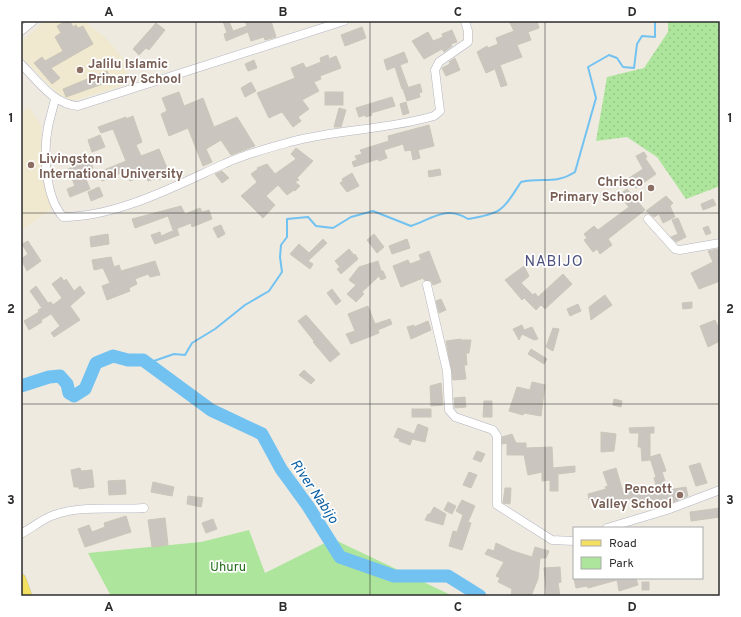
<svg xmlns="http://www.w3.org/2000/svg" width="741" height="617" viewBox="0 0 741 617" font-family="Overpass,sans-serif">
	<style>
		.education { fill: #f0e8cf }
		.grass { fill: url(#grass-dots) }
		.park { fill: #ade59c }
		.lines { fill: none; stroke-linecap: round; stroke-linejoin: round }
		.stream { stroke: #72c2f1; stroke-width: 2 }
		.river { stroke: #72c2f1; stroke-width: 13 }
		.building { fill: #cac6bf; stroke: #cac6b9 }
		.minor-casing { stroke: #b3b4c0; stroke-width: 9 }
		.major-casing { stroke: #c8c8c8; stroke-width: 11 }
		.minor { stroke: #fff; stroke-width: 8 }
		.major { stroke: #f3e060; stroke-width: 10 }
		.grid { fill: none; stroke: #2d2d2d; stroke-width: 1; stroke-opacity: 0.55 }
		.education-dot { fill: #8d6e63; stroke: #fff; stroke-width: 1.5 }
		.labels { text-anchor: middle; stroke-width: 3.5; stroke-linejoin: round; paint-order: stroke }
		.education-label { font-size: 13px; font-weight: bold; fill: #785e54; stroke: #fff; text-anchor: start }
		.park-label { font-size: 13px; fill: #236d1a; stroke: #fff }
		.water-label { font-size: 14px; font-style: italic; fill: #0c5fa2; stroke: #fff }
		.quarter-label { font-size: 15px; letter-spacing: 1px; fill: #4c507f; stroke: #fff }
		.neatline { fill: none; stroke: #2d2d2d; stroke-width: 1.5 }
		.grid-label { font-size: 13px; text-anchor: middle; font-weight: bold; fill: #2d2d2d }
	</style>
	<defs>
		<pattern id="grass-dots" width="8" height="8" patternUnits="userSpaceOnUse"><rect width="8" height="8" fill="#ade59c"/><path d="M2 2h.1M6 6h.1" fill="none" stroke="#95c587" stroke-width="1.8" stroke-linecap="round"/></pattern>
	</defs>
	<rect width="100%" height="100%" fill="#eeeae0"/>
	<g class="education">
		<polygon points="45,21 84,21 105,37 122,57 130,83 73,101 59,95 21,57 21,42"/>
		<polygon points="29,107 41,126 43,177 52,209 21,230 21,112"/>
	</g>
	<polygon class="grass" points="668,21 720,21 720,186 686,199 657,157 627,137 596,141 607,77 644,68 668,32"/>
	<polygon class="park" points="249,530 265,573 333,539 453,596 111,596 88,553 201,542"/>
	<g class="lines">
		<path class="stream" d="M148,363L174,354L185,355L192,343L215,329L245,305L269,291L282,272L280,257L281,245L287,237V219L308,217L316,226L333,228L351,217L373,211L411,226C432,219 446,205 468,219C503,213 502,211 521,182C543,177 555,185 575,172L596,98L588,67L609,55L617,58L623,67L634,68L637,44L642,36L655,37V21"/>
		<polyline class="river" points="21,386 49,377 60,376 67,384 69,393 74,396 85,389 96,363 113,356 128,360 143,360 211,410 262,434 281,469 308,506 340,557 394,576 448,576 480,596"/>
	</g>
	<g class="building">
		<polygon points="66,21 70,21 73,27 76,25 78,28 83,26 93,44 51,68 60,78 52,84 34,63 42,57 45,61 63,51 55,37 61,33 57,26"/>
		<polygon points="223,21 229,21 233,31 247,26 245,21 271,21 276,37 265,40 264,37 251,41 248,32 226,41 224,34 227,33"/>
		<polygon points="509,21 537,21 539,28 528,32 531,40 517,45 522,57 500,65 507,85 501,87 495,69 486,73 477,52 487,46 488,48 498,44 496,38 514,31"/>
		<polygon points="156,23 165,30 149,50 146,48 139,55 133,49"/>
		<polygon points="362,27 366,38 345,46 341,35"/>
		<polygon points="452,30 457,42 451,44 452,46 444,52 442,49 424,59 412,41 428,32 433,41 443,37 442,34"/>
		<polygon points="404,52 408,62 400,65 408,87 402,89 395,67 387,70 384,60"/>
		<polygon points="328,55 329,59 336,56 341,68 320,76 321,79 314,82 319,91 302,100 309,109 298,117 301,121 293,127 282,112 269,118 257,93 295,78 291,68 303,63 306,68 321,62 320,58"/>
		<polygon points="455,58 460,70 446,76 442,68 450,64 449,62"/>
		<polygon points="254,60 257,68 248,71 245,64"/>
		<polygon points="107,71 111,81 66,97 63,89"/>
		<polygon points="251,82 256,91 245,97 241,88"/>
		<polygon points="420,84 422,92 419,93 420,97 407,101 403,89"/>
		<polygon points="179,92 184,106 203,98 214,127 237,117 255,146 231,155 221,140 206,149 212,162 203,166 188,128 169,136 161,114 167,111 162,98"/>
		<rect x="325" y="92" width="18" height="13"/>
		<polygon points="392,97 395,106 371,113 372,115 366,117 365,115 359,117 356,108"/>
		<polygon points="406,102 409,113 403,115 400,104"/>
		<polygon points="339,108 346,110 341,127 334,127"/>
		<polygon points="133,116 142,142 136,145 141,156 159,149 170,175 158,180 157,178 148,181 146,175 130,181 126,171 102,181 99,172 126,161 113,129 101,133 98,127 126,117 126,119"/>
		<polygon points="429,125 434,146 418,150 420,158 413,160 411,150 405,151 403,144 384,150 387,158 379,161 378,159 354,167 352,162 357,160 355,156 362,154 360,150 389,141 388,136"/>
		<polygon points="100,135 105,147 92,152 88,140"/>
		<polygon points="296,148 313,161 297,178 299,180 295,182 300,186 295,191 294,190 287,195 278,185 266,196 275,205 263,218 241,196 257,182 251,174 258,169 257,168 267,164 275,174 296,159 291,154"/>
		<polygon points="644,152 647,157 645,158 656,174 636,188 629,178 643,169 636,156"/>
		<polygon points="90,160 93,168 83,172 90,189 70,197 67,189 75,186 68,169"/>
		<polygon points="440,169 441,175 429,177 428,171"/>
		<polygon points="222,171 229,178 222,183 215,174"/>
		<polygon points="352,173 359,186 347,192 340,183 343,181 342,179"/>
		<polygon points="99,187 103,196 91,201 88,192"/>
		<polygon points="627,189 645,210 608,239 612,245 600,254 597,249 593,252 584,240 587,238 584,234 594,226 598,230 629,207 619,195"/>
		<polygon points="666,196 673,203 670,206 675,217 663,223 659,214 654,217 646,211"/>
		<polygon points="713,199 716,205 703,210 701,204"/>
		<polygon points="181,206 185,214 200,208 202,212 209,210 212,219 192,227 191,223 173,230 168,216 135,228 132,219"/>
		<polygon points="678,218 686,237 676,242 671,237 678,234 672,220"/>
		<polygon points="221,225 225,234 218,238 213,228"/>
		<polygon points="708,226 711,233 706,235 703,228"/>
		<polygon points="177,229 179,235 155,244 151,235 160,232 161,236"/>
		<polygon points="108,234 109,244 91,247 90,237"/>
		<polygon points="374,234 384,247 377,253 367,240"/>
		<polygon points="323,239 327,243 308,261 313,264 310,269 290,254 299,244 309,253"/>
		<polygon points="407,239 410,248 392,254 389,246"/>
		<polygon points="28,241 41,261 27,271 21,259 28,254 22,244"/>
		<polygon points="349,249 354,255 355,254 358,259 341,274 337,269 340,267 335,261"/>
		<polygon points="718,249 720,255 720,281 699,289 691,273 713,262 708,251"/>
		<polygon points="429,251 441,282 433,285 431,281 424,280 423,278 401,287 393,266 408,260 410,264 421,260 419,255"/>
		<polygon points="111,257 114,267 119,265 121,271 155,261 160,275 150,277 148,274 135,279 137,284 129,288 130,291 107,300 102,286 110,283 103,268 94,270 92,260"/>
		<polygon points="378,261 381,271 383,271 386,278 381,280 379,276 362,292 364,294 356,302 347,294 356,285 349,280 359,267"/>
		<polygon points="524,266 529,276 521,283 533,295 535,293 538,297 563,274 572,284 545,309 541,305 536,310 524,298 522,300 505,280"/>
		<polygon points="61,277 64,281 66,279 74,291 80,286 85,293 70,306 80,320 54,337 51,333 60,326 51,314 41,320 42,322 29,330 24,321 39,312 38,310 42,308 30,291 36,286 48,303 51,302 53,305 62,298 52,284"/>
		<polygon points="332,289 341,301 336,305 327,293"/>
		<polygon points="605,295 612,305 591,320 589,307"/>
		<polygon points="441,299 446,310 439,313 436,301"/>
		<polygon points="692,302 692,308 683,309 682,303"/>
		<polygon points="578,304 581,311 570,316 567,309"/>
		<polygon points="368,306 375,324 390,319 392,324 378,330 379,333 351,344 346,334 355,331 348,314"/>
		<polygon points="306,315 340,354 330,362 313,342 314,341 298,321"/>
		<polygon points="715,320 720,331 720,341 708,347 700,326"/>
		<polygon points="428,321 431,330 411,339 407,327 414,325 414,327"/>
		<polygon points="522,325 524,330 532,327 538,339 534,340 522,334 519,340 513,329"/>
		<polygon points="553,328 559,329 553,351 546,347"/>
		<polygon points="461,339 461,340 471,340 469,353 466,353 467,365 464,365 466,379 453,380 446,341"/>
		<polygon points="531,349 547,359 544,364 528,354"/>
		<polygon points="304,370 315,380 311,384 299,375"/>
		<polygon points="532,382 545,385 541,416 524,413 523,415 509,411 517,387 530,390"/>
		<polygon points="441,383 443,405 431,406 430,386"/>
		<polygon points="465,397 466,407 455,408 454,398"/>
		<polygon points="614,399 622,401 621,407 613,405"/>
		<polygon points="484,401 492,401 492,417 483,417"/>
		<rect x="412" y="409" width="19" height="8"/>
		<polygon points="418,424 428,428 425,442 412,439 410,445 399,441 400,439 394,437 398,428 414,434"/>
		<polygon points="654,427 654,433 650,433 650,457 660,454 666,471 662,472 668,490 686,487 688,496 666,505 665,499 632,503 632,498 610,504 610,502 595,506 592,499 589,500 588,494 606,489 605,487 608,486 603,472 616,468 623,492 657,489 654,478 656,477 650,458 650,460 642,461 641,447 638,447 639,433 630,433 629,428"/>
		<polygon points="601,432 616,434 614,451 601,452"/>
		<polygon points="512,434 516,443 526,443 526,448 552,447 553,468 575,466 575,472 558,474 558,491 550,491 550,480 542,481 542,472 528,475 524,455 507,455 507,443 502,444 502,437"/>
		<polygon points="477,451 485,454 481,462 473,459"/>
		<polygon points="700,463 707,483 696,486 689,466"/>
		<polygon points="80,468 81,471 92,470 94,487 79,489 79,487 74,487 71,470"/>
		<polygon points="469,472 477,475 471,488 463,485"/>
		<polygon points="125,480 126,494 109,495 108,481"/>
		<polygon points="153,482 174,487 172,496 151,492"/>
		<polygon points="505,488 511,488 510,504 503,503"/>
		<polygon points="188,496 203,498 201,507 187,504"/>
		<polygon points="462,500 475,506 468,522 471,523 462,550 449,546 453,531 457,532 463,515 456,511"/>
		<polygon points="448,502 456,506 452,514 444,510"/>
		<polygon points="434,507 446,514 443,525 425,520 428,514 430,514"/>
		<polygon points="720,508 720,517 691,521 690,512"/>
		<polygon points="126,516 131,532 85,547 78,529 89,525 92,532 105,527 104,523"/>
		<polygon points="165,518 168,545 152,547 148,520"/>
		<polygon points="213,519 217,529 206,533 202,523"/>
		<polygon points="496,543 513,551 532,557 535,547 549,551 546,558 540,558 538,579 531,596 511,596 512,589 498,582 500,578 496,576 504,562 485,554 488,549 494,551"/>
		<polygon points="560,567 561,582 558,583 560,596 547,596 544,568"/>
		<polygon points="580,578 636,578 638,585 619,591 617,580 588,588 587,586 576,588 574,579"/>
		<rect x="642" y="582" width="7" height="8"/>
	</g>
	<g class="lines">
		<defs>
			<g id="minor">
				<polyline points="21,31 33,21"/>
				<path d="M21,64C38,81 53,104 78,106L344,21"/>
				<path d="M55,99C53,108 50,117 48,127C43,152 45,197 63,217C117,217 175,186 224,164C245,154 268,148 290,142C337,129 387,130 434,116L440,111L435,70L439,62L468,42V31L465,21"/>
				<polyline points="648,219 675,249 680,250 720,243"/>
				<polyline points="427,285 447,371 449,410 455,417 493,430 497,436 497,505 552,540 574,541"/>
				<polyline points="607,528 667,510 720,490"/>
				<path d="M21,534C32,528 42,519 54,515C82,505 115,510 144,508"/>
			</g>
			<polyline id="major" points="21,579 27,596"/>
		</defs>
		<use href="#minor" class="minor-casing"/>
		<use href="#major" class="major-casing"/>
		<use href="#minor" class="minor"/>
		<use href="#major" class="major"/>
	</g>
	<path class="grid" d="M196,21V596M370,21V596M545,21V596M21,213H720M21,404H720"/>
	<g class="education-dot">
		<circle cx="80" cy="70" r="4"/>
		<circle cx="31" cy="165" r="4"/>
		<circle cx="651" cy="188" r="4"/>
		<circle cx="680" cy="495" r="4"/>
	</g>
	<g class="labels">
		<g class="education-label">
			<text x="88" y="68">Jalilu Islamic<tspan x="88" dy="15">Primary School</tspan></text>
			<text x="39" y="163">Livingston<tspan x="39" dy="15">International University</tspan></text>
			<text x="643" y="186" text-anchor="end">Chrisco<tspan x="643" dy="15">Primary School</tspan></text>
			<text x="672" y="493" text-anchor="end">Pencott<tspan x="672" dy="15">Valley School</tspan></text>
		</g>
		<g class="park-label">
			<text x="228" y="571">Uhuru</text>
		</g>
		<g class="water-label">
			<text transform="translate(315 491) rotate(56)" y="5">River Nabijo</text>
		</g>
		<g class="quarter-label">
			<text x="554" y="266">NABIJO</text>
		</g>
	</g>
	<rect width="741" height="617" fill="none" stroke="#ffffff" stroke-width="44"/>
	<rect x="573" y="527" width="130" height="52" fill="#ffffff" stroke="#ababab"/>
	<rect x="581" y="540" width="20" height="6" fill="#f3e060" stroke="#ababab"/>
	<text x="609" y="547" font-size="12" fill="#2d2d2d">Road</text>
	<rect x="581" y="557" width="20" height="12" fill="#ade59c" stroke="#ababab"/>
	<text x="609" y="567" font-size="12" fill="#2d2d2d">Park</text>
	<rect x="22" y="22" width="697" height="573" class="neatline"/>
	<g class="grid-label">
		<text x="109" y="16">A</text>
		<text x="283" y="16">B</text>
		<text x="458" y="16">C</text>
		<text x="632" y="16">D</text>
		<text x="11" y="122">1</text>
		<text x="730" y="122">1</text>
		<text x="11" y="313">2</text>
		<text x="730" y="313">2</text>
		<text x="11" y="504">3</text>
		<text x="730" y="504">3</text>
		<text x="109" y="611">A</text>
		<text x="283" y="611">B</text>
		<text x="458" y="611">C</text>
		<text x="632" y="611">D</text>
	</g>
</svg>
